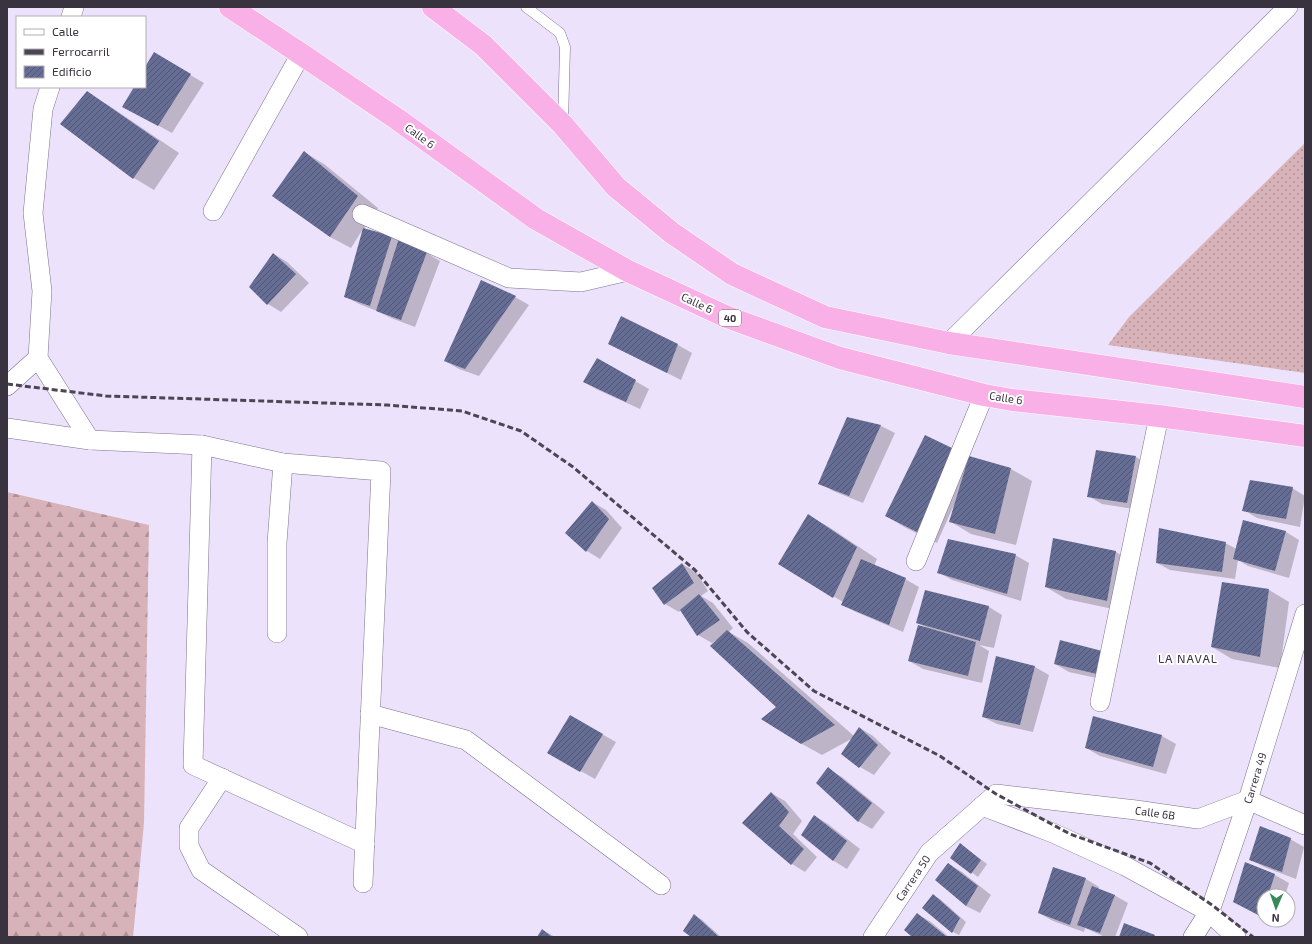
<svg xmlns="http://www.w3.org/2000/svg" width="1312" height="944" viewBox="0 0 1312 944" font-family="'Exo 2',sans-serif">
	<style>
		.grass { fill: url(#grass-dots) }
		.forest { fill: url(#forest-firs) }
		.shadow { fill: #0003 }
		.building { fill: url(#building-hatch) }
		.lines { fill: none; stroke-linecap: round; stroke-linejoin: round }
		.service-casing { stroke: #7e718d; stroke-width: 11 }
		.minor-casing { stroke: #7e718d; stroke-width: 20 }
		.trunk-casing { stroke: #fff; stroke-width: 23 }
		.service { stroke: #fff; stroke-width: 10 }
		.minor { stroke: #fff; stroke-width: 19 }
		.trunk { stroke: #f8b0e7; stroke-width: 22 }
		.rail { stroke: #4c4654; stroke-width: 3; stroke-dasharray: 6 3; stroke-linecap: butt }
		.labels { text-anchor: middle; stroke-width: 4; stroke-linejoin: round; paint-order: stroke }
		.shield { fill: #fff; stroke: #747079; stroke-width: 1 }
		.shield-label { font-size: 10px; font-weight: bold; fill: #393340 }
		.street-label { font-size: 11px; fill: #393340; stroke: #fff }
		.neighbourhood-label { font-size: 12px; letter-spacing: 1px; fill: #393340; stroke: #fff }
	</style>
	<defs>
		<pattern id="grass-dots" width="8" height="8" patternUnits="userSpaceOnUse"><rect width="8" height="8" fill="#d8b2b9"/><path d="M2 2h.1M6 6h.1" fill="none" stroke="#b09198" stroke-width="1.8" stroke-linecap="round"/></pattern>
		<pattern id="forest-firs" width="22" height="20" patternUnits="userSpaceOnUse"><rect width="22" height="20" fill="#d8b2b9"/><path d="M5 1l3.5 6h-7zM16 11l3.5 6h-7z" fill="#b09198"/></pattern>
		<pattern id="building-hatch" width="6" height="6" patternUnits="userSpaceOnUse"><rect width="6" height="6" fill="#656d94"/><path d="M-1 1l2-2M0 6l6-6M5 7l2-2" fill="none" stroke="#505674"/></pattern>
	</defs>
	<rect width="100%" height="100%" fill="#ede2fb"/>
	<polygon class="grass" points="1305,143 1305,373 1108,345 1129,317"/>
	<polygon class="forest" points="7,492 149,525 144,823 133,937 7,937"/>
	<g class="shadow">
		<polygon points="154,54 204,83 172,133 137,114 135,87 145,87 145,69"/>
		<polygon points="88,93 108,105 179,153 154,190 134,178"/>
		<polygon points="304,152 324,164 378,208 364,229 391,237 427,253 440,261 415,327 391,318 377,311 359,304 346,297 363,229 351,248 330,237 273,196"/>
		<polygon points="274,254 287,262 309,283 281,312 268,304"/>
		<polygon points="515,297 529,305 479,376 459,369 445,361"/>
		<polygon points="621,318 678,345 692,353 681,380 623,351"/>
		<polygon points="597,359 649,389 640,409 598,390 584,382"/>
		<polygon points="848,418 881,426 895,433 863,503 833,491 820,483"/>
		<polygon points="1097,451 1136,457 1150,465 1140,510 1102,504 1088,496"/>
		<polygon points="970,457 1011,469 1032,481 1016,545 971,534 951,522 954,505 937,543 906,528 886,516"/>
		<polygon points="1292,488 1305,496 1300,527 1257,518 1244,510"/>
		<polygon points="592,502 606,510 622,528 600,559 587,551 567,533"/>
		<polygon points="808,515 829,527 877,559 874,566 905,579 919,587 903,632 856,612 842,604 843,602 779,564"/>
		<polygon points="1286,532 1299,540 1289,578 1248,566 1238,560 1235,579 1170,570 1157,563 1225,543 1237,549"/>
		<polygon points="1054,539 1116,552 1136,564 1127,612 1066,599 1046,587"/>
		<polygon points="1015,555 1029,563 1021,601 952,580 938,572"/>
		<polygon points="682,564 696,572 708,591 701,596 713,603 733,628 729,632 748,643 854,736 860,728 873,736 891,753 874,775 860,767 842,753 853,738 822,755 802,744 778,707 716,640 712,643 698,635 681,610 679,612 665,604"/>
		<polygon points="1269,590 1289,602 1280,668 1232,659 1212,647"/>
		<polygon points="926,591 989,607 1002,615 994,648 979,645 989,651 982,683 923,669 909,661 925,627 917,623"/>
		<polygon points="1102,652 1110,681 1069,672 1055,664"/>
		<polygon points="996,657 1035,667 1049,675 1033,732 997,724 983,717"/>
		<polygon points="570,716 616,742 595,779 548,753"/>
		<polygon points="1094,718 1162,736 1176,744 1166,774 1100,756 1086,748"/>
		<polygon points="828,769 842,777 885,812 872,829 858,821"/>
		<polygon points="771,793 785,801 802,821 793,834 817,857 805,872 792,864 743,822"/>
		<polygon points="815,816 828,824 860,849 847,869 834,861 802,834"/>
		<polygon points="1290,839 1304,847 1296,879 1264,867 1250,859"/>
		<polygon points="967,849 987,864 978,877 952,858"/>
		<polygon points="1246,863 1275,875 1289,883 1285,896 1264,896 1264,918 1248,909"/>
		<polygon points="949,864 962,872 991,895 980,913 966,906 937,880"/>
		<polygon points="1054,869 1086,879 1099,887 1098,890 1114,895 1128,903 1115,937 1105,937 1085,928 1084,932 1053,921 1039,913"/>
		<polygon points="933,895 940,899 966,922 959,935 953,932 924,908"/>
		<polygon points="917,914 931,922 949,937 913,937"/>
		<polygon points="695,916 701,919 721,937 693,937"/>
		<polygon points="1268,920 1277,920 1276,924"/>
		<polygon points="543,930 555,937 538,937"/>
	</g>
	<g class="building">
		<polygon points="154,52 191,74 158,126 122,107 134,87 145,87 145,67"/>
		<polygon points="87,91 159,141 133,179 60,124"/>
		<polygon points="304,151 358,196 330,237 272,196"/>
		<polygon points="363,228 392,236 370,306 344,297"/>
		<polygon points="399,238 427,252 401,320 376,311"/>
		<polygon points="273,253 296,274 267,305 249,287"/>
		<polygon points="481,280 516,296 465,369 444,361"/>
		<polygon points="621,316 678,344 667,373 608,344"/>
		<polygon points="597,358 636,380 626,402 583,382"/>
		<polygon points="847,417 881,425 849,496 818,484"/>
		<polygon points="925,435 954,449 917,532 885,516"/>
		<polygon points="1096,450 1136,456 1127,503 1087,497"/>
		<polygon points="969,456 1011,468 995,534 949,522"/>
		<polygon points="1250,480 1293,487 1286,519 1242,511"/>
		<polygon points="592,501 609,519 586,552 565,533"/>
		<polygon points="808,514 857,547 833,598 778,564"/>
		<polygon points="1243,520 1286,531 1275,571 1233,559"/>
		<polygon points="1159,528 1226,542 1222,572 1156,563"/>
		<polygon points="1053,538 1116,551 1107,601 1045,587"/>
		<polygon points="948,539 1016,554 1007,594 937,573"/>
		<polygon points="861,559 906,578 889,625 841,605"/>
		<polygon points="682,563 694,583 664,605 652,588"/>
		<polygon points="1222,582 1269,589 1260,657 1211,647"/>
		<polygon points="925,590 989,606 980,641 916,623"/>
		<polygon points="699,594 720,620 697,636 680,610"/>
		<polygon points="918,625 976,642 968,676 908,661"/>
		<polygon points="727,630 835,725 801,744 761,719 776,707 710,646"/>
		<polygon points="1060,640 1102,651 1097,674 1054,664"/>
		<polygon points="996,656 1035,666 1020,725 982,717"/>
		<polygon points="570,715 603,734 580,772 547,753"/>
		<polygon points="1093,716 1162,735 1153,767 1085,748"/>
		<polygon points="859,727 878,745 859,768 841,754"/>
		<polygon points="828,767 872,803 858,822 816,783"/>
		<polygon points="771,792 789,812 779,826 804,849 791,865 742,823"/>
		<polygon points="814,815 847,841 833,861 801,835"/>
		<polygon points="1260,826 1291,838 1282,872 1249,860"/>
		<polygon points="960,843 981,860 971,874 950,858"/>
		<polygon points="1245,862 1275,874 1268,896 1264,896 1264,910 1262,917 1233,902"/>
		<polygon points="948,863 978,886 966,906 935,880"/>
		<polygon points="1053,867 1086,878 1070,925 1038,913"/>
		<polygon points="1092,886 1115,895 1100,933 1077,925"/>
		<polygon points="933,894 960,918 952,933 922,908"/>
		<polygon points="917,913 947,937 912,937 904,930"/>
		<polygon points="694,914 719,937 691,937 683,931"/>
		<polygon points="1124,923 1155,935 1154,937 1119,937"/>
		<polygon points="542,929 552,937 537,937"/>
	</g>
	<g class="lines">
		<defs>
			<polyline id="service" points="526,7 560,33 565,47 563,123"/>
			<g id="minor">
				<polyline points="71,17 74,7"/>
				<polyline points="50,87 43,109 33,213 42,291 38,358 90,440"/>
				<polyline points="213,211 301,54"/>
				<polyline points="362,214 509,278 581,282 628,271"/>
				<polyline points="949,343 1288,7"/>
				<polyline points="7,386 38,358"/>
				<polyline points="7,428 90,440 202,445 283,463 381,471 363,883"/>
				<polyline points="202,445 193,765 365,844"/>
				<polyline points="916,561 984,395"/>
				<polyline points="277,633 277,543 283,463"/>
				<polyline points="1100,702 1159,416"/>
				<polyline points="370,714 466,740 661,885"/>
				<polyline points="222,778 189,828 189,846 201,870 298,937"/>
				<polyline points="982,806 1053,833 1125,866 1209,912 1236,937"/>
				<polyline points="873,937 929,853 996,794 1136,810 1198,819 1248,800 1305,825"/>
				<polyline points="1193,937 1209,912 1212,905 1248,800 1305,614"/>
			</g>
			<g id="trunk">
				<polyline points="230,7 301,54 397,119 536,219 628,271 727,317 840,358 984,395 1012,400 1159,416 1305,436"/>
				<polyline points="433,7 483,45 563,125 616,187 672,233 732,274 825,317 949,343 1305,397"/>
			</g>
		</defs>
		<use href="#service" class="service-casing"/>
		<use href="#minor" class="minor-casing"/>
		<use href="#trunk" class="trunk-casing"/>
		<use href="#service" class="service"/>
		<use href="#minor" class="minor"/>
		<use href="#trunk" class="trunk"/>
		<polyline class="rail" points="7,384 106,396 387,405 462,411 521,431 573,467 695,570 747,632 814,691 940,756 996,794 1070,834 1150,863 1212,905 1253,937"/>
	</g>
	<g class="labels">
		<rect class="shield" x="719" y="310" width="22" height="16" rx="3"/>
		<g class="shield-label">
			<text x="730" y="322">40</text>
		</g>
		<g class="street-label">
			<text transform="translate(420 136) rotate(36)" y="4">Calle 6</text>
			<text transform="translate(697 303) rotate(25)" y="4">Calle 6</text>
			<text transform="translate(1006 398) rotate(9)" y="4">Calle 6</text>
			<text transform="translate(1255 778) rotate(-73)" y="4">Carrera 49</text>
			<text transform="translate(1155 813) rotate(8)" y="4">Calle 6B</text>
			<text transform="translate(913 878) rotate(-56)" y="4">Carrera 50</text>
		</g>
		<g class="neighbourhood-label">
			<text x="1188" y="663">LA NAVAL</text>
		</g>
	</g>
	<rect width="1312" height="944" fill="none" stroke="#393340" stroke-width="16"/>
	<rect x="16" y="16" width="130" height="72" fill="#ffffff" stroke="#b0adb3"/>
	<rect x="24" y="29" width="20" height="6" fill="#ffffff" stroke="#b0adb3"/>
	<text x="52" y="36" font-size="12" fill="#393340">Calle</text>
	<rect x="24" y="49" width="20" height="6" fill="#4c4654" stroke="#b0adb3"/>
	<text x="52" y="56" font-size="12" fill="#393340">Ferrocarril</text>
	<rect x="24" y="66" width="20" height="12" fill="url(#building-hatch)" stroke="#b0adb3"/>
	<text x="52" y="76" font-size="12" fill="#393340">Edificio</text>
	<g transform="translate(1276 908) rotate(182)"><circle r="19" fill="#ffffff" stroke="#b0adb3"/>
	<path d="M0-3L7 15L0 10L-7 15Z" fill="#388a5b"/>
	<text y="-6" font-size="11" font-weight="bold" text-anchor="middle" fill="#393340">N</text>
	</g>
</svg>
